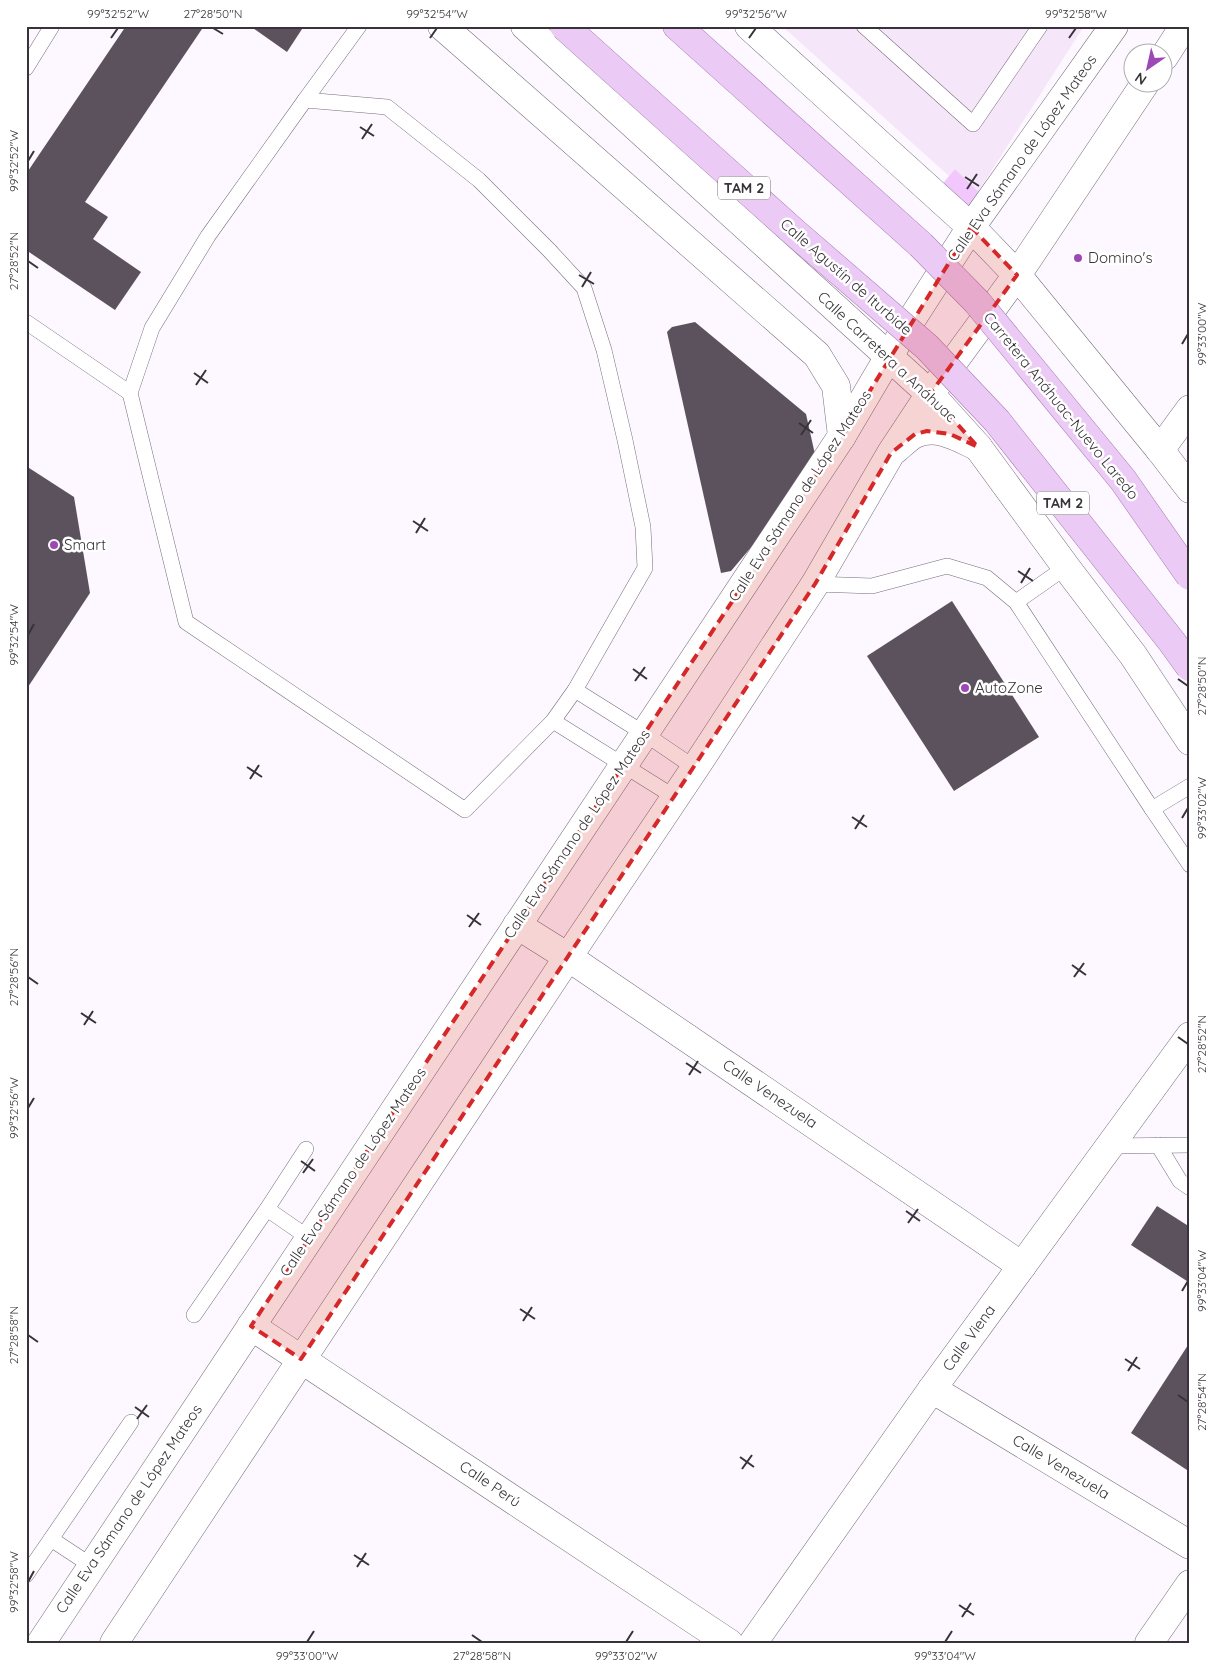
<svg xmlns="http://www.w3.org/2000/svg" width="1216" height="1669" viewBox="0 0 1216 1669" font-family="Quicksand,sans-serif">
	<style>
		.built { fill: #f5e6fa }
		.green { fill: #f1c7fd }
		.building { fill: #5b525d }
		.lines { fill: none; stroke-linecap: round; stroke-linejoin: round }
		.service-casing { stroke: #776e7a; stroke-width: 16 }
		.minor-casing { stroke: #776e7a; stroke-width: 29 }
		.tertiary-casing { stroke: #776e7a; stroke-width: 29 }
		.secondary-casing { stroke: #776e7a; stroke-width: 29 }
		.primary-casing { stroke: #a47eae; stroke-width: 29 }
		.service { stroke: #fff; stroke-width: 15 }
		.minor { stroke: #fff; stroke-width: 28 }
		.tertiary { stroke: #fff; stroke-width: 28 }
		.secondary { stroke: #fff; stroke-width: 28 }
		.primary { stroke: #ebcaf5; stroke-width: 28 }
		.primary-bridge-casing { stroke: #a47eae; stroke-width: 29; stroke-linecap: butt }
		.primary-bridge { stroke: #ebcaf5; stroke-width: 28 }
		.marked { fill: #d62828; fill-opacity: 0.2; stroke: #d62828; stroke-width: 4; stroke-dasharray: 10 6; stroke-linejoin: round }
		.ticks { fill: none; stroke: #373338; stroke-width: 2 }
		.poi-dot { fill: #9d48b5; stroke: #fff; stroke-width: 2 }
		.labels { text-anchor: middle; stroke-width: 5; stroke-linejoin: round; paint-order: stroke }
		.shield { fill: #fff; stroke: #737074; stroke-width: 1 }
		.shield-label { font-size: 14px; font-weight: bold; fill: #373338 }
		.street-label { font-size: 15px; fill: #373338; stroke: #fff }
		.poi-label { font-size: 15px; fill: #373338; stroke: #fff; text-anchor: start }
		.neatline { fill: none; stroke: #373338; stroke-width: 2 }
		.ticks-label { font-size: 12px; text-anchor: middle; fill: #373338 }
	</style>
	<rect width="100%" height="100%" fill="#fdf7ff"/>
	<polygon class="built" points="782,26 1084,26 978,192 955,169 949,176"/>
	<polygon class="green" points="955,169 989,202 971,227 934,194"/>
	<g class="building">
		<polygon points="126,26 204,26 85,202 108,217 93,239 141,272 115,310 26,250 26,174"/>
		<polygon points="250,26 304,26 287,52"/>
		<polygon points="695,322 806,414 818,468 731,571 721,573 667,332 672,327"/>
		<polygon points="26,466 74,497 90,593 26,690"/>
		<polygon points="952,601 1039,737 954,791 867,656"/>
		<polygon points="1157,1206 1190,1227 1190,1283 1131,1245"/>
		<polygon points="1190,1342 1190,1472 1131,1433"/>
	</g>
	<g class="lines">
		<defs>
			<g id="service">
				<polyline points="864,26 973,124 1040,26"/>
				<polyline points="26,68 52,26"/>
				<polygon points="305,100 387,107 479,180 549,250 584,288 604,350 625,440 643,527 645,568 575,690 553,721 465,810 186,622 130,393 152,328 208,236"/>
				<polyline points="305,100 359,26"/>
				<polyline points="26,322 130,393"/>
				<polyline points="815,584 872,586 947,566 987,578 1016,602 1152,809"/>
				<polyline points="1016,602 1066,567"/>
				<polyline points="575,690 645,734 695,768"/>
				<polyline points="553,721 676,798"/>
				<polyline points="1190,786 1152,809 1190,865"/>
				<polyline points="1158,1145 1180,1181 1190,1188"/>
				<polyline points="1110,1146 1190,1145"/>
				<polyline points="267,1209 306,1149"/>
				<polyline points="194,1315 267,1209 309,1238"/>
				<polyline points="51,1539 131,1422"/>
				<polyline points="26,1575 51,1539 92,1566"/>
			</g>
			<g id="minor">
				<polyline points="1160,450 1190,409"/>
				<polyline points="517,925 568,957 1022,1266"/>
				<polyline points="251,1326 729,1643"/>
				<polyline points="932,1389 1190,1545"/>
				<polyline points="753,1643 932,1389 1190,1036"/>
				<polyline points="1149,1643 1190,1584"/>
			</g>
			<g id="tertiary">
				<polyline points="442,26 817,355 836,386 842,436"/>
				<polyline points="525,26 930,394 978,447 1066,567 1133,655 1190,741"/>
				<polyline points="749,26 971,227 1017,275 1160,450 1190,489"/>
			</g>
			<g id="secondary">
				<polyline points="1164,57 1184,26"/>
				<path d="M896,449C902,444 909,437 915,434C937,424 959,438 978,447"/>
				<polyline points="41,1643 842,436 901,336 971,227 1114,26"/>
				<polyline points="114,1643 568,957 695,768 815,584 891,453 930,394 1017,275 1146,82"/>
			</g>
			<polyline id="primary" points="677,26 921,245"/>
		</defs>
		<use href="#service" class="service-casing"/>
		<use href="#minor" class="minor-casing"/>
		<use href="#tertiary" class="tertiary-casing"/>
		<use href="#secondary" class="secondary-casing"/>
		<use href="#primary" class="primary-casing"/>
		<use href="#service" class="service"/>
		<use href="#minor" class="minor"/>
		<use href="#tertiary" class="tertiary"/>
		<use href="#secondary" class="secondary"/>
		<use href="#primary" class="primary"/>
		<defs>
			<g id="primary-bridge">
				<polyline points="564,26 794,232 927,347 997,421 1172,642 1190,667"/>
				<polyline points="921,245 977,302 1123,480 1190,576"/>
			</g>
		</defs>
		<use href="#primary-bridge" class="primary-bridge-casing"/>
		<use href="#primary-bridge" class="primary-bridge"/>
	</g>
	<path class="marked" d="M971,227L1017,275L930,394L978,447L950,434L927,431L915,434L891,453L815,584L301,1359L251,1326L842,436Z"/>
	<path class="ticks" d="M213,28L223,34M111,38L118,28M430,38L437,28M749,38L756,28M1069,38L1076,28M360,127L374,136M362,139L372,124M28,161L34,151M965,177L979,186M967,189L977,174M28,261L38,268M579,275L594,284M582,287L591,272M1182,344L1188,334M194,373L208,383M196,385L206,370M799,423L813,433M801,435L811,420M413,521L428,531M416,533L425,518M1018,571L1033,581M1021,583L1030,568M28,635L34,624M633,669L647,679M1178,679L1188,686M635,681L645,667M247,767L262,777M250,779L259,765M852,817L867,827M1182,818L1188,808M855,829L864,815M467,915L481,925M469,927L479,913M1072,965L1086,975M28,977L38,984M1074,977L1084,963M81,1013L96,1023M84,1025L93,1011M1178,1037L1188,1044M686,1063L701,1073M689,1075L698,1061M28,1108L34,1098M301,1161L315,1171M303,1173L313,1159M906,1211L920,1221M908,1223L918,1209M1182,1291L1188,1281M520,1309L535,1319M523,1321L532,1307M28,1335L38,1342M1125,1359L1140,1369M1128,1371L1137,1357M1178,1395L1188,1402M135,1407L149,1417M137,1419L147,1405M740,1457L754,1467M742,1469L752,1455M354,1555L369,1565M357,1567L366,1553M28,1582L34,1571M959,1605L974,1615M962,1617L971,1603M472,1635L482,1642M307,1642L314,1631M626,1642L633,1631M945,1642L952,1631"/>
	<g class="poi-dot">
		<circle cx="1078" cy="258" r="5"/>
		<circle cx="54" cy="545" r="5"/>
		<circle cx="965" cy="688" r="5"/>
	</g>
	<g class="labels">
		<g class="shield">
			<rect x="718" y="176.5" width="52" height="23" rx="4"/>
			<rect x="1037" y="491.5" width="52" height="23" rx="4"/>
		</g>
		<g class="shield-label">
			<text x="744" y="193">TAM 2</text>
			<text x="1063" y="508">TAM 2</text>
		</g>
		<g class="street-label">
			<text transform="translate(1022 158) rotate(-55)" y="5">Calle Eva Sámano de López Mateos</text>
			<text transform="translate(846 277) rotate(41)" y="5">Calle Agustín de Iturbide</text>
			<text transform="translate(887 357) rotate(43)" y="5">Calle Carretera a Anáhuac</text>
			<text transform="translate(1061 406) rotate(51)" y="5">Carretera Anáhuac-Nuevo Laredo</text>
			<text transform="translate(800 496) rotate(-57)" y="5">Calle Eva Sámano de López Mateos</text>
			<text transform="translate(577 834) rotate(-56)" y="5">Calle Eva Sámano de López Mateos</text>
			<text transform="translate(770 1094) rotate(34)" y="5">Calle Venezuela</text>
			<text transform="translate(353 1172) rotate(-56)" y="5">Calle Eva Sámano de López Mateos</text>
			<text transform="translate(969 1338) rotate(-54)" y="5">Calle Viena</text>
			<text transform="translate(1061 1467) rotate(31)" y="5">Calle Venezuela</text>
			<text transform="translate(490 1484) rotate(34)" y="5">Calle Perú</text>
			<text transform="translate(129 1509) rotate(-56)" y="5">Calle Eva Sámano de López Mateos</text>
		</g>
		<g class="poi-label">
			<text x="1088" y="263">Domino's</text>
			<text x="64" y="550">Smart</text>
			<text x="975" y="693">AutoZone</text>
		</g>
	</g>
	<rect width="1216" height="1669" fill="none" stroke="#ffffff" stroke-width="55"/>
	<g transform="translate(1148 68) rotate(214)"><circle r="24" fill="#ffffff" stroke="#afadaf"/>
	<path d="M0-4L9 19L0 12L-9 19Z" fill="#9d48b5"/>
	<text y="-8" font-size="14" font-weight="bold" text-anchor="middle" fill="#373338">N</text>
	</g>
	<rect x="28" y="28" width="1160" height="1614" class="neatline"/>
	<g class="ticks-label">
		<text x="118" y="18">99°32'52"W</text>
		<text x="213" y="18">27°28'50"N</text>
		<text x="437" y="18">99°32'54"W</text>
		<text x="756" y="18">99°32'56"W</text>
		<text x="1076" y="18">99°32'58"W</text>
		<text transform="translate(14 161) rotate(-90)" y="4">99°32'52"W</text>
		<text transform="translate(14 261) rotate(-90)" y="4">27°28'52"N</text>
		<text transform="translate(1202 334) rotate(-90)" y="4">99°33'00"W</text>
		<text transform="translate(14 635) rotate(-90)" y="4">99°32'54"W</text>
		<text transform="translate(1202 686) rotate(-90)" y="4">27°28'50"N</text>
		<text transform="translate(1202 808) rotate(-90)" y="4">99°33'02"W</text>
		<text transform="translate(14 977) rotate(-90)" y="4">27°28'56"N</text>
		<text transform="translate(1202 1044) rotate(-90)" y="4">27°28'52"N</text>
		<text transform="translate(14 1108) rotate(-90)" y="4">99°32'56"W</text>
		<text transform="translate(1202 1281) rotate(-90)" y="4">99°33'04"W</text>
		<text transform="translate(14 1335) rotate(-90)" y="4">27°28'58"N</text>
		<text transform="translate(1202 1402) rotate(-90)" y="4">27°28'54"N</text>
		<text transform="translate(14 1582) rotate(-90)" y="4">99°32'58"W</text>
		<text x="307" y="1660">99°33'00"W</text>
		<text x="482" y="1660">27°28'58"N</text>
		<text x="626" y="1660">99°33'02"W</text>
		<text x="945" y="1660">99°33'04"W</text>
	</g>
</svg>
